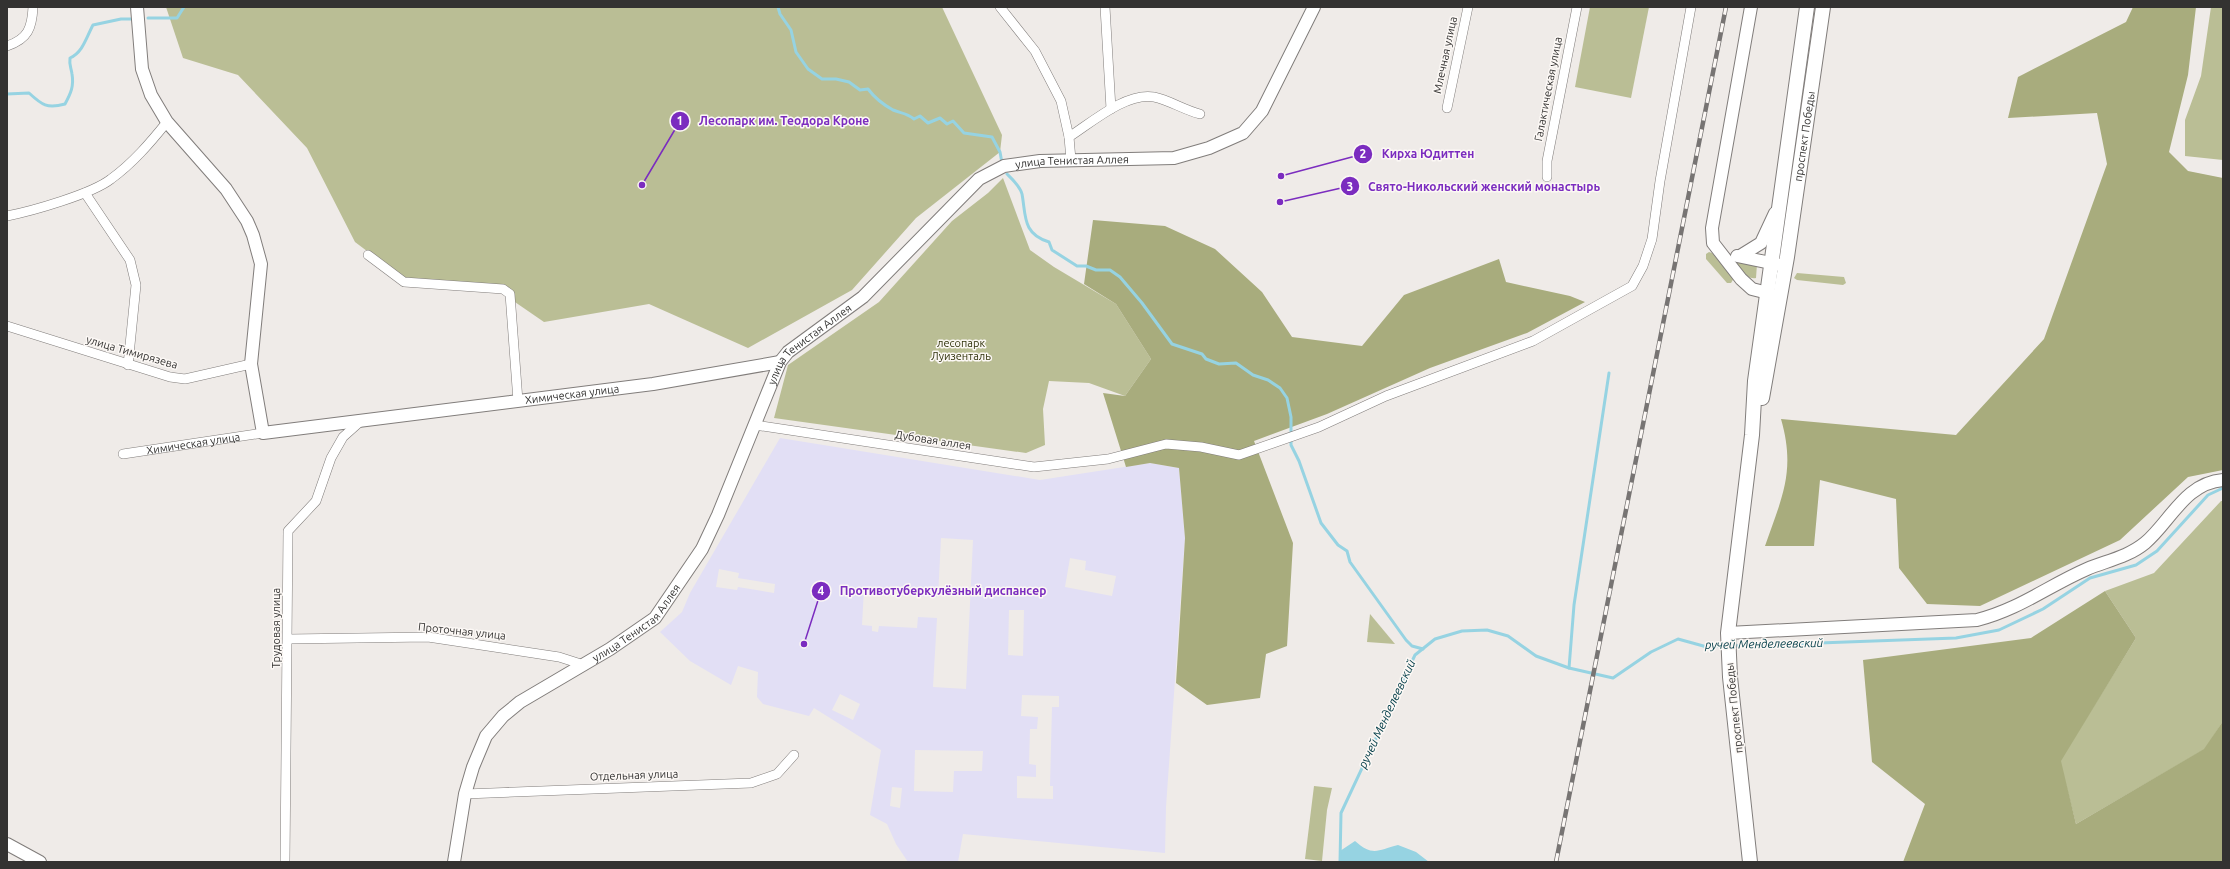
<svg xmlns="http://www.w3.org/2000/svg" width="2230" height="869" viewBox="0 0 2230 869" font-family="Ubuntu,sans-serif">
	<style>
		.medical { fill: #e2dff5; fill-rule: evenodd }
		.green { fill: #babe95 }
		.forest { fill: #a8ac7d }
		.water { fill: #96d3e2 }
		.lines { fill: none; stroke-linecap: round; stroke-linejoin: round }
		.stream { stroke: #96d3e2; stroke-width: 3 }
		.street-casing { stroke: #817d7b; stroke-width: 10 }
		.secondary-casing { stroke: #817d7b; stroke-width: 14 }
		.primary-casing { stroke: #817d7b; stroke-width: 16 }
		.street { stroke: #fff; stroke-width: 9 }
		.secondary { stroke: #fff; stroke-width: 12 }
		.primary { stroke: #fff; stroke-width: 14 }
		.rail-casing { stroke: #777473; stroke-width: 4.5 }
		.rail { stroke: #fcf8f5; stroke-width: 3; stroke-dasharray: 9; stroke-linecap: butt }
		.labels { text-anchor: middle; stroke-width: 3; stroke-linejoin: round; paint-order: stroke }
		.street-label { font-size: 11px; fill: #333231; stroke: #fcf8f5 }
		.park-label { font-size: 11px; fill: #2f310a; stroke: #fcf8f5 }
		.water-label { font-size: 12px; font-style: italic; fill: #013c47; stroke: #fcf8f5 }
		.leader { fill: none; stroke: #7b2cbf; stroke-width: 1.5 }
		.callout-dot { fill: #7b2cbf; stroke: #fcf8f5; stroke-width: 1.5 }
		.mark-label { font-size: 12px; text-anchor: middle; font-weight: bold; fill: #fff }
		.callout-label { font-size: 12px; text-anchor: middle; font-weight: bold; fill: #7b2cbf; stroke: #fcf8f5; stroke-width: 3; stroke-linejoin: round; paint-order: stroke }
	</style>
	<rect width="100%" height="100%" fill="#efebe8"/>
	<path class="medical" d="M780,438L1040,480L1150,463L1179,468L1185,538L1166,807L1165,853L963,834L958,862H908L896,844L887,824L870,815L881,750L814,708L809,716L763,704L757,697L758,672L738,666L731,685L690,661L660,632L682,612L690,593ZM941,538L973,540L966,689L933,687L937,618L918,617L917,628L879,626L878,632L872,631V626L862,625L864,589L918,591V596L938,597ZM1070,558L1086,561L1085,570L1116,576L1112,596L1065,587ZM719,569L739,573L738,578L775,584L774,593L738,587L737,590L716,587ZM1009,610H1024L1023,656L1008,655ZM840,694L860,704L853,720L832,710ZM1022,695L1059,696V707H1052L1050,786H1053V799L1017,798V776L1036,777V765L1029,764L1030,729H1037L1038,717L1021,716ZM915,750L983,751L982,771H954L953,792L914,791ZM892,787L902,788L900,808L890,806Z"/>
	<g class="green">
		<polygon points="166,7 942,7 1002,135 1000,152 916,218 852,290 748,348 649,304 544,322 489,284 408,282 355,242 307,148 238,75 183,58"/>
		<polygon points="1590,7 1649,7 1631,98 1575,87"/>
		<polygon points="2211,7 2223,7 2223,160 2185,156 2185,120 2201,76"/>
		<polygon points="1003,178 1030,250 1054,267 1116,304 1151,359 1125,396 1089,383 1049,381 1043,409 1045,445 1026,453 774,418 788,365 879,302 952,221 988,193"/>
		<polygon points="1709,252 1712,253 1734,278 1731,283 1727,283 1706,259 1706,254"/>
		<path d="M1731,260L1757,264L1756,278C1746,280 1738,267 1731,260Z"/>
		<polygon points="1797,273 1844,277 1846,283 1843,285 1797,280 1794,278"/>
		<polygon points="2221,501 2223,501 2223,721 2205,749 2076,824 2060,761 2136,638 2105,591 2154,573"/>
		<polygon points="1370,614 1395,644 1367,642"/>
		<polygon points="1314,786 1332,788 1327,810 1322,861 1305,859"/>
	</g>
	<g class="forest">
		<path d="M2133,7H2196L2188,75L2169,152L2188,171L2223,178V470L2188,477L2120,540L1980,606L1927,604L1899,568L1896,499L1820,480L1814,546H1765C1782,497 1796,471 1781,419L1956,435L2044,339L2107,164L2097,113L2008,118L2018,77L2126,22Z"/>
		<polygon points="1093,220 1165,226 1215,249 1262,292 1292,337 1362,346 1404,295 1499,259 1506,282 1570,296 1585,302 1527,333 1430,368 1327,414 1254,441 1293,543 1287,646 1266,654 1260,698 1207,705 1176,683 1185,538 1179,468 1150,463 1126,467 1103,393 1125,396 1151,359 1116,304 1084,284"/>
		<polygon points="2105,591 2136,638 2061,761 2076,824 2204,749 2223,721 2223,862 1903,862 1925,804 1872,762 1863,660 2031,638"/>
	</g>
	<path class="water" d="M1355,841C1373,857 1378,850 1398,845L1416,852L1429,862L1340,861V851Z"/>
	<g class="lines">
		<g class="stream">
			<path d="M778,7L780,14L791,30L796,52L808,69L822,79H836L849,82L860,90L868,89C874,97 884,105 893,110C900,113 907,113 914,119L920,116L928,123L940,118L947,124L953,121L964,133L992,137L1000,152L1002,163"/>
			<polyline points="148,18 177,18 184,7"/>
			<path d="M7,94L29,93C42,105 47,109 65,104C71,93 74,86 72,74C71,67 69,65 70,58C83,52 86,38 93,25L121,19H132"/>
			<path d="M1007,174C1012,179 1020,186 1022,194C1026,215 1022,234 1049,242L1052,250L1077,266H1086L1096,270H1110L1120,277L1142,303L1172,344L1202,354L1206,359L1219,364L1236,363L1253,375L1268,380L1280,388L1287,398L1291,417V445L1299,461L1321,523L1338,545L1347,551L1350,562L1406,640L1412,646L1423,649"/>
			<polyline points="1733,646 1956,638 1999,630 2043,609 2090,578 2136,565 2157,551 2208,495 2223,488"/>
			<polyline points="1569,668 1574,605 1609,373"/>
			<polyline points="1340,862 1341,813 1415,655 1435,639 1462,631 1487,630 1508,636 1536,656 1569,668 1613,678 1651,652 1678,639 1707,647 1726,646"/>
		</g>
		<defs>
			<g id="street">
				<polyline points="1000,7 1035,51 1061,101 1069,137"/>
				<polyline points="1105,7 1111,109"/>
				<path d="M7,46C28,39 32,28 33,7"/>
				<polyline points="1447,108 1468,7"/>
				<path d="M1071,160L1069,137C1091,123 1126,92 1154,97C1169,100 1184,110 1200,114"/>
				<polyline points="1547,177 1547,161 1577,7"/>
				<polyline points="85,193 130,260 136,285 128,365"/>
				<path d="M7,216C32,211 92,194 111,179C133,163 150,143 167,122"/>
				<polyline points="368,255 404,282 503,289 510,294 518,401"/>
				<polyline points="7,326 170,377 185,379 251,364"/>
				<polyline points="755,425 1034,467 1108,459 1166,444 1201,447 1239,455 1319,427 1386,396 1533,341 1632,286 1643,266 1652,239 1660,181 1691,7"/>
				<path id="s1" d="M123,454L263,433"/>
				<polyline points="288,639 428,637 559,657 584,665"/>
				<polyline points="465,794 751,783 777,774 794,755"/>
				<polyline points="285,862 288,531 316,501 331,458 343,437 362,420"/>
			</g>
			<g id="secondary">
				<path id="s2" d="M137,7L142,69L151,95L167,122L226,189L247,221L253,235L261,264L251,364L263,433L653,384L780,362"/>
				<polyline points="1751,7 1712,228 1713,243 1741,279 1752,289 1768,293"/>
				<polyline points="1737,256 1780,265"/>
				<polyline points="1740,256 1761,243 1775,213"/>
				<path d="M1728,633L1977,620C2020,609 2048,586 2087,569C2106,561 2128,557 2145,543C2170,522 2185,483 2223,480"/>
				<polyline points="7,844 40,862"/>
				<path id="s3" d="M454,862L465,794L473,767L486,736L503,716L520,702L610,649L655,618L702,549L718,515L780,362L788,352L863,297L979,179L1004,166L1040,161L1174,158L1209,148L1243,133L1262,111L1314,7"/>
			</g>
			<g id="primary">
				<path id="s4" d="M1762,398L1787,257L1823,7"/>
				<polyline points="1750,862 1730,677 1728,633 1752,435 1755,381 1807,7"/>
			</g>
		</defs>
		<use href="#street" class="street-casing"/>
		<use href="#secondary" class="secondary-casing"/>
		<use href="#primary" class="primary-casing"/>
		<use href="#street" class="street"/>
		<use href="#secondary" class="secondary"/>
		<use href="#primary" class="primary"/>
		<defs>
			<polyline id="rail" points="1556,862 1726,7"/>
		</defs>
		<use href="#rail" class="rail-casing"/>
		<use href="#rail" class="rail"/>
	</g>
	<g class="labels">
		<g class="street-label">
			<text transform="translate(1445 55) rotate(-78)" y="4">Млечная улица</text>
			<text transform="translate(1548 89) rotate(-79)" y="4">Галактическая улица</text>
			<text dy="4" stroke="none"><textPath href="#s4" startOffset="265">проспект Победы</textPath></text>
			<text dy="4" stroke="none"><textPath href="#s3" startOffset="992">улица Тенистая Аллея</textPath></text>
			<text dy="4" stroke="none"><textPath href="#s3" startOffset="657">улица Тенистая Аллея</textPath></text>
			<text transform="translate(132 352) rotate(16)" y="4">улица Тимирязева</text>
			<text dy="4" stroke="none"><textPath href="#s2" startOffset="776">Химическая улица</textPath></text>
			<text transform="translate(933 440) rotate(9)" y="4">Дубовая аллея</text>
			<text dy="4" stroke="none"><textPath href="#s1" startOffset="71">Химическая улица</textPath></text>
			<text dy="4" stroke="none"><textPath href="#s3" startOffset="321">улица Тенистая Аллея</textPath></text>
			<text transform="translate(276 628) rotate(-90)" y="4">Трудовая улица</text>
			<text transform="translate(462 631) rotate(6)" y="4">Проточная улица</text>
			<text transform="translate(1734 708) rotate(-96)" y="4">проспект Победы</text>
			<text transform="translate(634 775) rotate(-2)" y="4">Отдельная улица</text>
		</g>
		<g class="park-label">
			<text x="961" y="347">лесопарк<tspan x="961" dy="13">Луизенталь</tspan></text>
		</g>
		<g class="water-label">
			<text transform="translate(1764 644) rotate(-1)" y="4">ручей Менделеевский</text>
			<text transform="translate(1387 714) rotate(-65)" y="4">ручей Менделеевский</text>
		</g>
	</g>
	<path class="leader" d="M642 185L680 121M1281 176L1363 154M1280 202L1350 186M804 644L821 591"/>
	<g class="callout-dot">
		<circle cx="642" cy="185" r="4"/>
		<circle cx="1281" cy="176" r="4"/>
		<circle cx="1280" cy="202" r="4"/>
		<circle cx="804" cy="644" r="4"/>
		<circle cx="680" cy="121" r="10"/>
		<circle cx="1363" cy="154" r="10"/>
		<circle cx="1350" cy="186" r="10"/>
		<circle cx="821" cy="591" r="10"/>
	</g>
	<g class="mark-label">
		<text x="680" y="125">1</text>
		<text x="1363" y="158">2</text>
		<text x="1350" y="191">3</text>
		<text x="821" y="595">4</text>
	</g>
	<g class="callout-label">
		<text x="784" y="125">Лесопарк им. Теодора Кроне</text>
		<text x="1428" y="158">Кирха Юдиттен</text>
		<text x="1484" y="191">Свято-Никольский женский монастырь</text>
		<text x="943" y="595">Противотуберкулёзный диспансер</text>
	</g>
	<rect width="2230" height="869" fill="none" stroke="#333231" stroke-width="16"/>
</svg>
